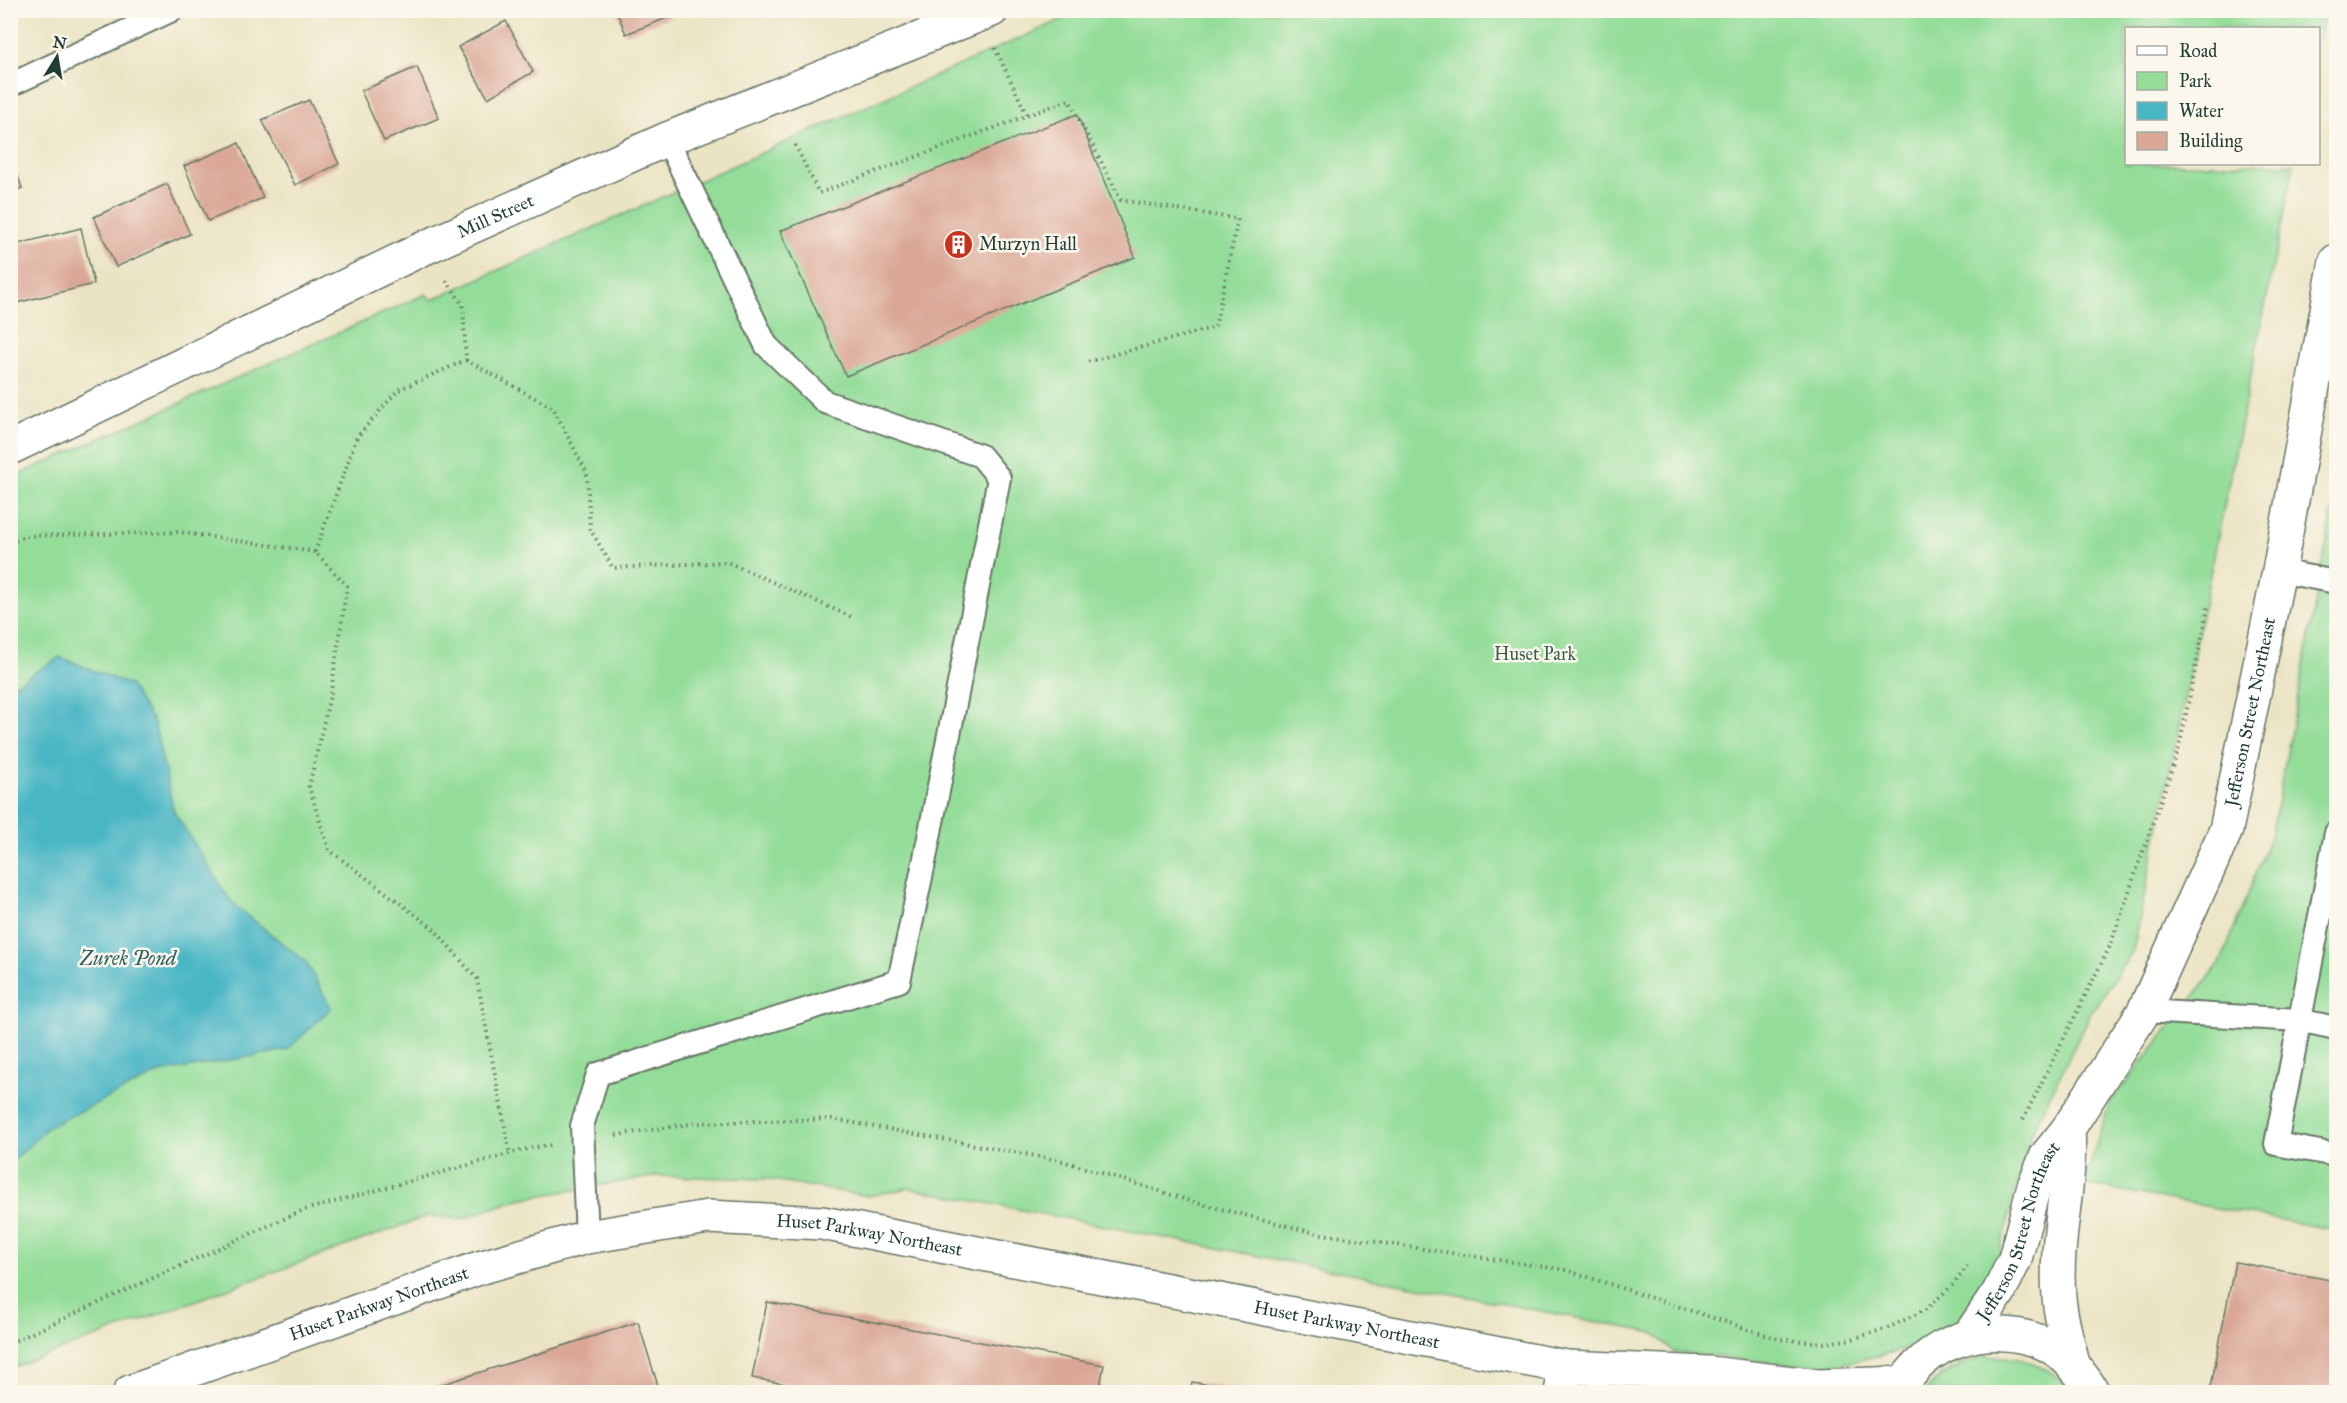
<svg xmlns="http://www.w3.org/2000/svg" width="2347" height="1403" viewBox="0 0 2347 1403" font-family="'IM FELL Great Primer',serif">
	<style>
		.green { fill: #93dd99; stroke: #598d66; stroke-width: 1.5 }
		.water { fill: #49b6c5; stroke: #347a7c; stroke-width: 1.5 }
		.building { fill: #daa796 }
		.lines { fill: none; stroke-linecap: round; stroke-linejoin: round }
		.service-casing { stroke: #676; stroke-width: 26 }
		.minor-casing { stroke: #676; stroke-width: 36 }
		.tertiary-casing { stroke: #676; stroke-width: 36 }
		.path { stroke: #676; stroke-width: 4; stroke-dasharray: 1.5 4.5; stroke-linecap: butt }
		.service { stroke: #fff; stroke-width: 22 }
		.minor { stroke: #fff; stroke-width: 33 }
		.tertiary { stroke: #fff; stroke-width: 33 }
		.labels { text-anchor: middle; stroke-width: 5; stroke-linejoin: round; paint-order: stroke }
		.street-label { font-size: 18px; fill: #1f3d34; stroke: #fbf7ec }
		.poi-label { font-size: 18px; fill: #1f3d34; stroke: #fbf7ec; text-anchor: start }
		.park-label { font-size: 18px; fill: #365d48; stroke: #fbf7ec }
		.water-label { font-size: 20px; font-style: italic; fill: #2c6160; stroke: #fbf7ec }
	</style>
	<rect width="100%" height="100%" fill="#fbf7ec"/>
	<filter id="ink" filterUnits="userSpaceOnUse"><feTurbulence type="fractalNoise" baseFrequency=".0167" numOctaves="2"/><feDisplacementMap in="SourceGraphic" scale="12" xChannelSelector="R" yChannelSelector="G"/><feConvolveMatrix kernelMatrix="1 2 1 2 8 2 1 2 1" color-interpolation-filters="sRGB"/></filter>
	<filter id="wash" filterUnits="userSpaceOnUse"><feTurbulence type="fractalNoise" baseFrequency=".008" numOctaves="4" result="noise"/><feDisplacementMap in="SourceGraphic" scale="24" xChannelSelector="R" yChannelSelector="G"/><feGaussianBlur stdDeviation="1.35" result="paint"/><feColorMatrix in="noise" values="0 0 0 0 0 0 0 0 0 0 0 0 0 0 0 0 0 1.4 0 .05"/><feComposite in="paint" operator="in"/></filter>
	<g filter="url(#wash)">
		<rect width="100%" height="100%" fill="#ebe4c4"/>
		<g class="green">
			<polygon points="1081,11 2325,11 2319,42 2318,28 2126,28 2126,164 2294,164 2133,951 2091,1013 2031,1134 1996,1265 1956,1326 1900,1351 1837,1365 1785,1364 1674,1352 1654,1333 909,1188 868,1196 767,1179 657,1176 519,1199 461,1219 428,1216 11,1368 11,478 426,294 431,300"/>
			<polygon points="2336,494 2336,1230 2084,1184 2109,1104 2221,962 2272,832"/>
			<path d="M1983,1356C2017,1356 2050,1362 2071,1392H1926C1939,1372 1961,1364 1983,1356Z"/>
		</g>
		<polygon class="water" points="60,657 130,685 154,723 174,812 232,903 306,962 331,1008 287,1050 159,1073 48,1127 11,1163 11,687"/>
		<g id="blocks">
			<g class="building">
				<polygon points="616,10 670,10 672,16 626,34"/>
				<polygon points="506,21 533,72 488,98 458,47"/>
				<polygon points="417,67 439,118 384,141 361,91"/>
				<polygon points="309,100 339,164 295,185 262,120"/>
				<polygon points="1077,114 1135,257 846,376 780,231"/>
				<polygon points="239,143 263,198 208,221 184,166"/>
				<polygon points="10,155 22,188 10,192"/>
				<polygon points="167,184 190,234 116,267 94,217"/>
				<polygon points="81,228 94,284 16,303 10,282 10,246"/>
				<polygon points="2235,1262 2336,1281 2336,1392 2210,1392"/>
				<polygon points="767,1302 1104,1365 1099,1392 828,1392 752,1378"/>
				<polygon points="638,1322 660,1392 418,1392"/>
				<polygon points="1192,1382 1244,1391 1244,1392 1190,1392"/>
			</g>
		</g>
	</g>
	<g filter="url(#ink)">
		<use href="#blocks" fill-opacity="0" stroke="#676" stroke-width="1.5"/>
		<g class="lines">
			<defs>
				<g id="service">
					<polyline points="10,85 172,10"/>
					<polyline points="2279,571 2336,582"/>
					<polyline points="2336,833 2276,1144 2336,1155"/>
					<polyline points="2144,1011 2298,1020 2336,1028"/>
					<polyline points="587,1237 582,1126 598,1074 899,981 925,858 999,478 981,456 825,402 766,345 667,139"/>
				</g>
				<g id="minor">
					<path id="s1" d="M10,448L420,250L667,139L992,10"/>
					<polyline points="1561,1392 1566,1367"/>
				</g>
				<g id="tertiary">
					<path d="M2068,1129C2072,1185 2054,1240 2059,1296C2060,1318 2068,1342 2073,1364"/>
					<path id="s2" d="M1969,1336L1999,1292L2015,1259L2034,1186L2047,1155L2068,1129L2144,1011L2226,830L2279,571L2336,261"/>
					<path id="s3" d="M130,1392L479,1268L587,1237L708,1217L822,1223L1566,1367L1709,1373L1818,1386L1903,1383"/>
					<path d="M1899,1392C1924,1340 1988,1321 2041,1342C2063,1351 2081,1373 2093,1392"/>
				</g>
			</defs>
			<use href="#service" class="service-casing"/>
			<use href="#minor" class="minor-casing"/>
			<use href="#tertiary" class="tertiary-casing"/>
			<g class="path">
				<polyline points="995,48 1027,115"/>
				<polyline points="795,145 819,193 1069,100 1121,200 1238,219 1215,327 1087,362"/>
				<polyline points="466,360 553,408 587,473 590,529 613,568 727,562 854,618"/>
				<polyline points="10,543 25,536 178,532 315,552 347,586 331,691 309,787 329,850 433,928 477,979 510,1154"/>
				<polyline points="315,552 357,437 398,390 466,360 463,305 446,280"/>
				<polyline points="2023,1120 2110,946 2179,748 2208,607"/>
				<polyline points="616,1135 697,1123 832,1119 1063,1161 1194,1202 1315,1233 1566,1270 1778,1339 1826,1343 1852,1339 1888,1328 1925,1310 1954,1284 1967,1266"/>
				<polyline points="10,1343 301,1211 534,1147 552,1145"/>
			</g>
			<use href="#service" class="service"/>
			<use href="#minor" class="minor"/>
			<use href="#tertiary" class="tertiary"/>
		</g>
	</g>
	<defs>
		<symbol id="building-disc" viewBox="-11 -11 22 22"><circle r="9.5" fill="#c8321e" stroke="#fbf7ec"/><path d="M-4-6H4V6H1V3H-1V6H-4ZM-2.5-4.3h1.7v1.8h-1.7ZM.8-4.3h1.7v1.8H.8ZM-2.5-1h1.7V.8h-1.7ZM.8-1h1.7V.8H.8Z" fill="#fff"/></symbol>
	</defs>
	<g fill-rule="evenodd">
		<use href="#building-disc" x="942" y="228" width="33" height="33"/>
	</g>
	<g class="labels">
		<g class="street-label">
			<text dy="6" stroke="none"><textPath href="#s1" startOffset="538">Mill Street</textPath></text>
			<text dy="6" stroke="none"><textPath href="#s2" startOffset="692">Jefferson Street Northeast</textPath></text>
			<text dy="6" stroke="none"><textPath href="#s2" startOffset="117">Jefferson Street Northeast</textPath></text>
			<text dy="6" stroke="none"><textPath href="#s3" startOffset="768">Huset Parkway Northeast</textPath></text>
			<text dy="6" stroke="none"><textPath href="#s3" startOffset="264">Huset Parkway Northeast</textPath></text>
			<text dy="6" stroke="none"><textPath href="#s3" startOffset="1254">Huset Parkway Northeast</textPath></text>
		</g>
		<g class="poi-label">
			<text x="979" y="250">Murzyn Hall</text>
		</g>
		<g class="park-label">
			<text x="1535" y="660">Huset Park</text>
		</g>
		<g class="water-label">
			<text x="128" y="965">Zurek Pond</text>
		</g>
	</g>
	<rect width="2347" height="1403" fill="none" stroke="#fbf7ec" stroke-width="36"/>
	<rect x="2125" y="27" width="195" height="138" fill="#fbf7ec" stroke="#a3ada2" stroke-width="1.5"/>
	<rect x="2137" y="46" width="30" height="9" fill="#ffffff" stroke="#a3ada2" stroke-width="1.5"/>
	<text x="2179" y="57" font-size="18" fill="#1f3d34">Road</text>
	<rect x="2137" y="72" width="30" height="18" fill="#93dd99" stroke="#a3ada2" stroke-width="1.5"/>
	<text x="2179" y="87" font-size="18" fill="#1f3d34">Park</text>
	<rect x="2137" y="102" width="30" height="18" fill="#49b6c5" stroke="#a3ada2" stroke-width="1.5"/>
	<text x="2179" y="117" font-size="18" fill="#1f3d34">Water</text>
	<rect x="2137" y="132" width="30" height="18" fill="#daa796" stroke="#a3ada2" stroke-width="1.5"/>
	<text x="2179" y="147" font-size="18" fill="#1f3d34">Building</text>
	<g transform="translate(57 57) rotate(11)" stroke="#fbf7ec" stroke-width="4.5" paint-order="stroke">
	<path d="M0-4.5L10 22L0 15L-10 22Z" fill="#1f3d34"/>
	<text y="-9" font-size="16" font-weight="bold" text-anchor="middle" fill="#1f3d34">N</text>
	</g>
</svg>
